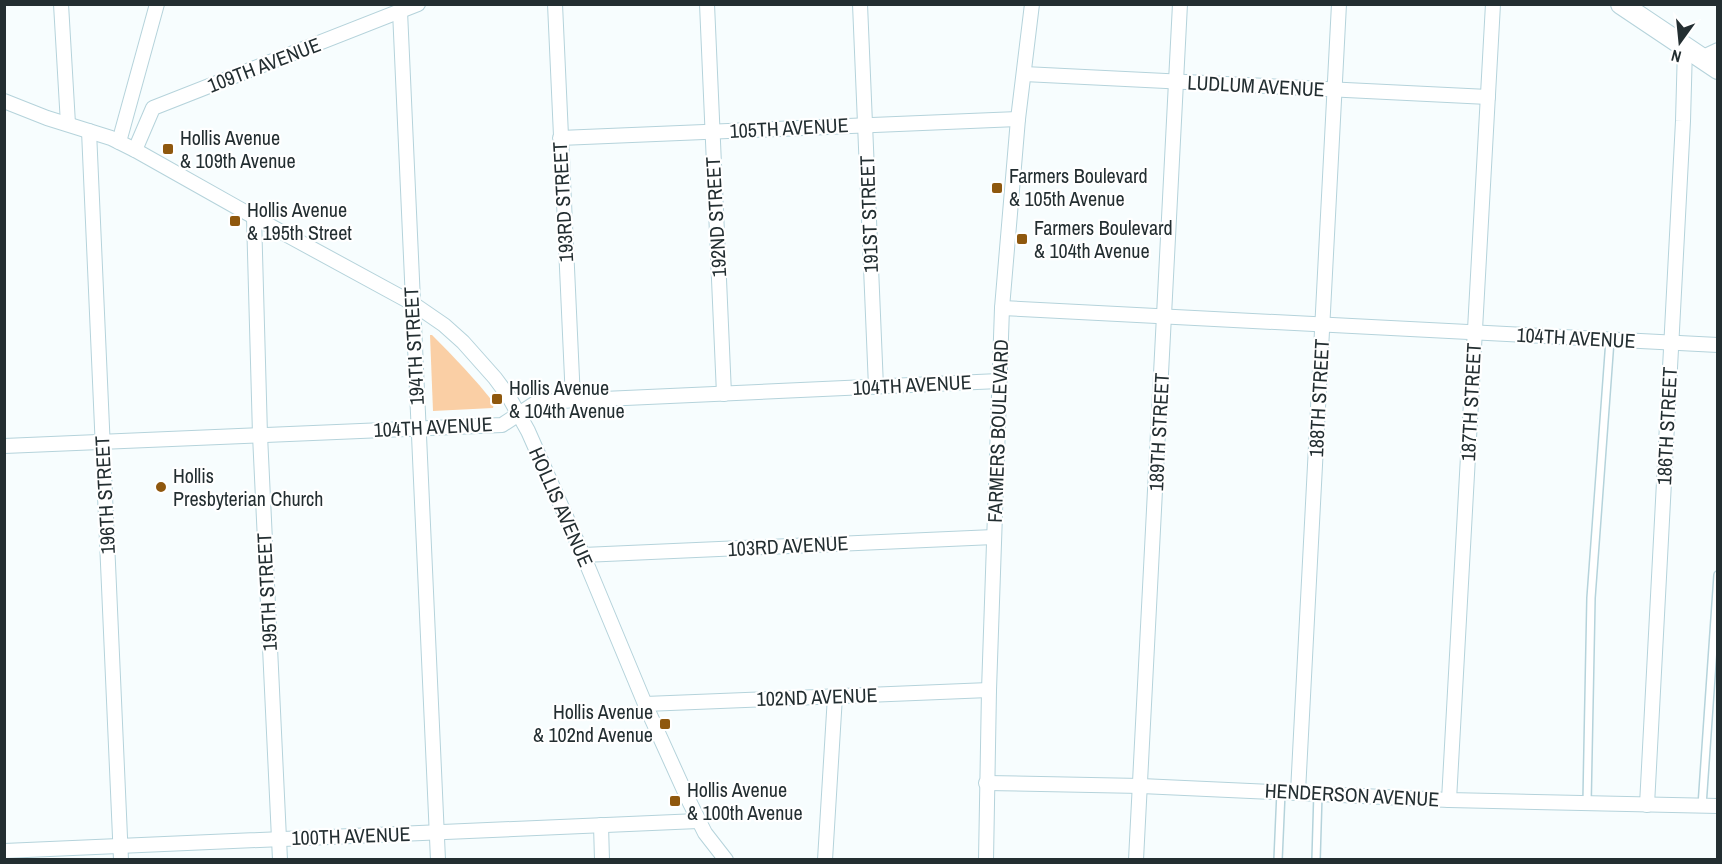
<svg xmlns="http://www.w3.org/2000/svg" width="1722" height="864" viewBox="0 0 1722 864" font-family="'Archivo Narrow',sans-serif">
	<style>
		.green { fill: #facfa5 }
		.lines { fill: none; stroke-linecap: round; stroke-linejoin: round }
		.service-casing { stroke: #b5d3db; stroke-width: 10 }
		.minor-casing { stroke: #b5d3db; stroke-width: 16 }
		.secondary-casing { stroke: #b5d3db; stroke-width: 22 }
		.service { stroke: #fff; stroke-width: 7 }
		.minor { stroke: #fff; stroke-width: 14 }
		.secondary { stroke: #fff; stroke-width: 20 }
		.poi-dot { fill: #8f580e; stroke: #fff; stroke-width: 2 }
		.labels { text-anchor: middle; stroke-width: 4.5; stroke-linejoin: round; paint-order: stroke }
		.street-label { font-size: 20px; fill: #232e31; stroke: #fff }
		.poi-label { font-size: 20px; fill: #232e31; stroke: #fff; text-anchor: start }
	</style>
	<rect width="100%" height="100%" fill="#f7fdfe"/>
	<path class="green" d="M430,335H432C454,357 475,379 494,403L493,408L433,411Z"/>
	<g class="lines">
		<defs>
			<g id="service">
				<polyline points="1587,803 1591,598 1610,340"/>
				<polyline points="1702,806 1718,575"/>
				<polyline points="1278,860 1281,792"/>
				<polyline points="1316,860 1318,793"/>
			</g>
			<g id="minor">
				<polyline points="61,4 68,124"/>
				<polyline points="555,4 573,400"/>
				<polyline points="707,4 724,394"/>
				<polyline points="860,4 876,387"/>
				<polyline points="400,11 438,860"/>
				<polyline points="1701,58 1718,50"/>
				<polyline points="1024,74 1488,97"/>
				<polyline points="4,101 47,118 111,138 135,150 254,217 412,303 444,325 463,342 495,378 509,397 528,431 583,555 645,704 688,799 705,833 726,860"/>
				<polyline points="89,131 121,860"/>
				<polyline points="560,138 1018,119"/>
				<polyline points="119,142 157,4"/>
				<polyline points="135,150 153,108 418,4"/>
				<polyline points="254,217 260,435 280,860"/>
				<polyline points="1002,308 1718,345"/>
				<polyline points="4,446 502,425 537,402 999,381"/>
				<polyline points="583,555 994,537"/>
				<polyline points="645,704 989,690"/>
				<polyline points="986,783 1141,786 1449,800 1718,806"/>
				<polyline points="1298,792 1339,4"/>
				<polyline points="1449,800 1493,4"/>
				<polyline points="1647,805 1683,121 1685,47"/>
				<polyline points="601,825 602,860"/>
				<polyline points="4,851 698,821"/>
				<polyline points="825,860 835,696"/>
				<polyline points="986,860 989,690 1002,308 1018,119 1032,4"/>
				<polyline points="1136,860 1180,4"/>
			</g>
			<polyline id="secondary" points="1621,4 1718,69"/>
		</defs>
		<use href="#service" class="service-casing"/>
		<use href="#minor" class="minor-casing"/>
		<use href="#secondary" class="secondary-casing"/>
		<use href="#service" class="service"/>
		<use href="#minor" class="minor"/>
		<use href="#secondary" class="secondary"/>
	</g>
	<g class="poi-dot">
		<rect x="162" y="143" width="12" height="12" rx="3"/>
		<rect x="991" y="182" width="12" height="12" rx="3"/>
		<rect x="229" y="215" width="12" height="12" rx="3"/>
		<rect x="1016" y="233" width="12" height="12" rx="3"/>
		<rect x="491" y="393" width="12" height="12" rx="3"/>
		<circle cx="161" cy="487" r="6"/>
		<rect x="659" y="718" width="12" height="12" rx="3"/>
		<rect x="669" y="795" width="12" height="12" rx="3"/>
	</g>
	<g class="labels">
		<g class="street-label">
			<text transform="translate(264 65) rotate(-21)" y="7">109TH AVENUE</text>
			<text transform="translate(1256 86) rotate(3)" y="7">LUDLUM AVENUE</text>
			<text transform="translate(789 128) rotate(-3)" y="7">105TH AVENUE</text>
			<text transform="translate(563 202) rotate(-93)" y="7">193RD STREET</text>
			<text transform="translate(869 214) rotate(-92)" y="7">191ST STREET</text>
			<text transform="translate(716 217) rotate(-93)" y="7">192ND STREET</text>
			<text transform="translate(1576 338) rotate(3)" y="7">104TH AVENUE</text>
			<text transform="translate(414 346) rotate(-93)" y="7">194TH STREET</text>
			<text transform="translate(912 385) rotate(-3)" y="7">104TH AVENUE</text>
			<text transform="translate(1319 398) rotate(-87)" y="7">188TH STREET</text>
			<text transform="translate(1471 402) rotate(-87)" y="7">187TH STREET</text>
			<text transform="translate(1667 426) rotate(-87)" y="7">186TH STREET</text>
			<text transform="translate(433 427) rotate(-3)" y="7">104TH AVENUE</text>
			<text transform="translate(998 431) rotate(-88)" y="7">FARMERS BOULEVARD</text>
			<text transform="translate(1159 432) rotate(-87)" y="7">189TH STREET</text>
			<text transform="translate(105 495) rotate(-93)" y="7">196TH STREET</text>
			<text transform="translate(561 507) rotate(66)" y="7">HOLLIS AVENUE</text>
			<text transform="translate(788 546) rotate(-3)" y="7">103RD AVENUE</text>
			<text transform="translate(267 592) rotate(-93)" y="7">195TH STREET</text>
			<text transform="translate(817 697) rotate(-2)" y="7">102ND AVENUE</text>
			<text transform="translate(1352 795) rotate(3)" y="7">HENDERSON AVENUE</text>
			<text transform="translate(351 836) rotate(-2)" y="7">100TH AVENUE</text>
		</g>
		<g class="poi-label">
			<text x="180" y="145">Hollis Avenue<tspan x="180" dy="23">&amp; 109th Avenue</tspan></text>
			<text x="1009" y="183">Farmers Boulevard<tspan x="1009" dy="23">&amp; 105th Avenue</tspan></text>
			<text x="247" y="217">Hollis Avenue<tspan x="247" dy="23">&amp; 195th Street</tspan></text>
			<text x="1034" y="235">Farmers Boulevard<tspan x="1034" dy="23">&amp; 104th Avenue</tspan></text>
			<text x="509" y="395">Hollis Avenue<tspan x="509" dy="23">&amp; 104th Avenue</tspan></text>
			<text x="173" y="483">Hollis<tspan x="173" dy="23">Presbyterian Church</tspan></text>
			<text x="653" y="719" text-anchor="end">Hollis Avenue<tspan x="653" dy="23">&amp; 102nd Avenue</tspan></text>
			<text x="687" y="797">Hollis Avenue<tspan x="687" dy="23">&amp; 100th Avenue</tspan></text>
		</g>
	</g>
	<rect width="1722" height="864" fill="none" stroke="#232e31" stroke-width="12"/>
	<g transform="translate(1680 42) rotate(195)" stroke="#ffffff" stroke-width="4.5" paint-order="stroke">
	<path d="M0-4.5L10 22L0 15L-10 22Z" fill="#232e31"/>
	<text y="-9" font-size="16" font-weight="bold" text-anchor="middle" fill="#232e31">N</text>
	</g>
</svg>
